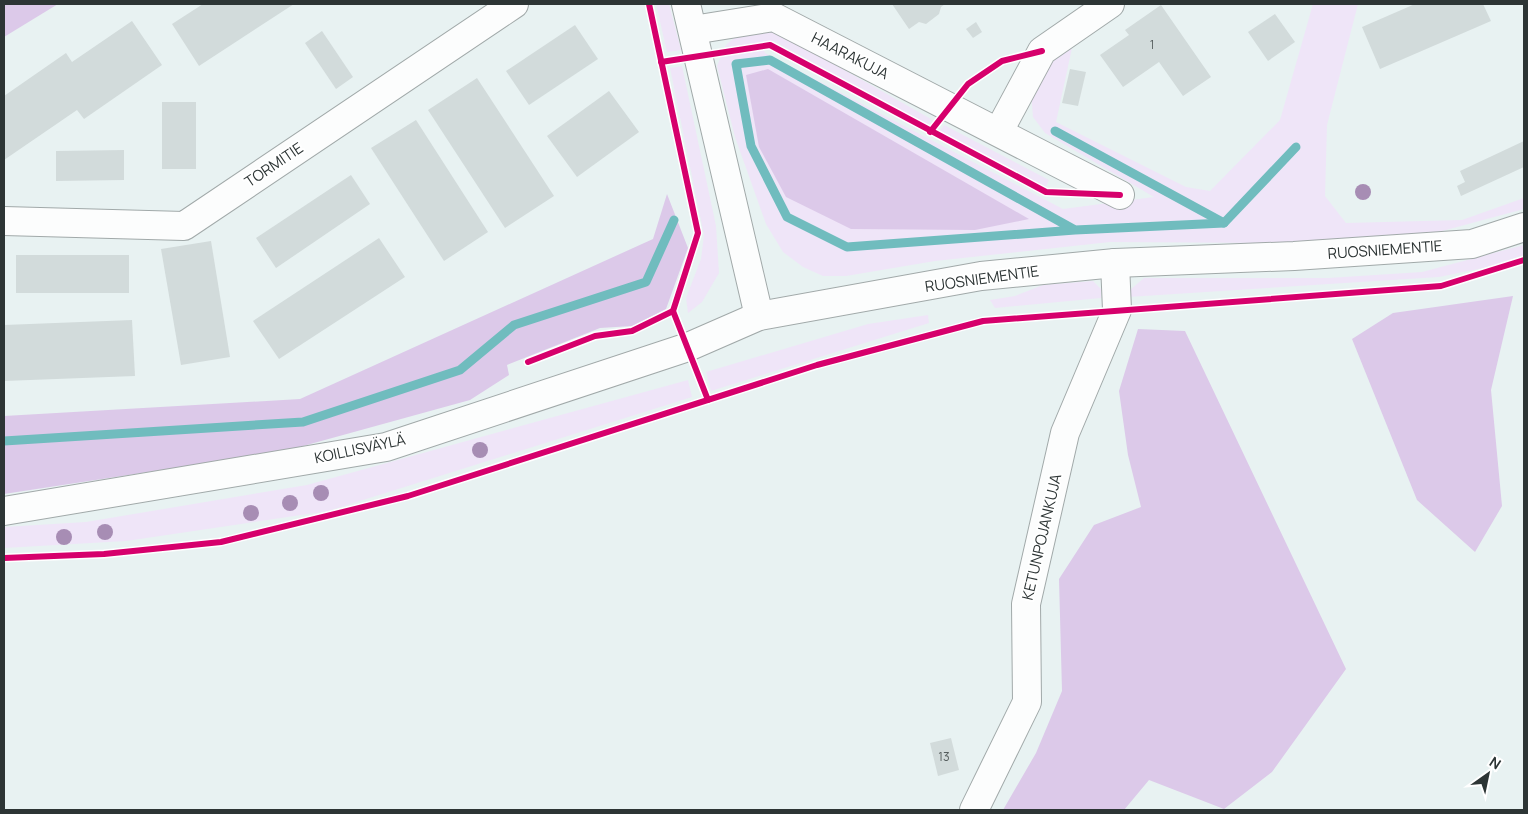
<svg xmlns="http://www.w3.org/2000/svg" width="1528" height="814" viewBox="0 0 1528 814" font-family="Manrope,sans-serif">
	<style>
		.green { fill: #efe5f8 }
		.forest { fill: #dcc9e9 }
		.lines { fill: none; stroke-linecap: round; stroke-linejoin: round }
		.stream { stroke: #70bcbe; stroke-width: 9 }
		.building { fill: #d2dbdb }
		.street-casing { stroke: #a1a9a9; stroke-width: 30 }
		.secondary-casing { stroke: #a1a9a9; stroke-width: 30 }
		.street { stroke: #fcfdfd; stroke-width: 28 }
		.secondary { stroke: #fcfdfd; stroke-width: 28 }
		.cycleway-casing { stroke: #fff; stroke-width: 9 }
		.cycleway { stroke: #d6006c; stroke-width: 6 }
		.tree { fill: #a78db4 }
		.labels { text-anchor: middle; stroke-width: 4; stroke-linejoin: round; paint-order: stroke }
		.number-label { font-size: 12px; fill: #565e5e }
		.street-label { font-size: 15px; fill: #2d3535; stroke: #fff }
	</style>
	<rect width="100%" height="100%" fill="#e8f2f2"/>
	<g class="green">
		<polygon points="656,4 669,4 681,50 667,52"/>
		<polygon points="1313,4 1358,4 1327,125 1325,196 1346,223 1462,220 1524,198 1524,209 1431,234 1281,243 1110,242 935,261 846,276 823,276 803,267 783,252 766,224 735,137 717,66 726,45 742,31 768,30 795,42 931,119 928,125 774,41 761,43 765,53 1063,209 1154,197 1045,133 1033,117 1031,93 1047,65 1072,48 1056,122 1186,187 1210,191 1280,120"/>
		<polygon points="682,66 716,226 719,273 702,302 688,313 686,298 701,259 704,235 670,68"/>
		<polygon points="944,125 1049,180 1046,187 940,131"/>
		<polygon points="1524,245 1524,255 1483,268 1439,277 1128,297 1130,290 1144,278 1328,278 1422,272"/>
		<polygon points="1093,281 1101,289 1101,298 995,308 990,300 1015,296 1043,285"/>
		<polygon points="928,315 929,323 711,391 706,372 868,324"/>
		<polygon points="688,380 692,397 328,511 126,541 4,548 4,527 86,522 307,485"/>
	</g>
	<g class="forest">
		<polygon points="4,4 58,4 4,37"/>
		<polygon points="768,69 1029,219 975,230 851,229 786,197 759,147 746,75"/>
		<polygon points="667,194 688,248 666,309 632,326 600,328 507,365 509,375 470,400 285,451 4,494 4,416 300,399 653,239"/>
		<polygon points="1513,296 1491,390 1502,506 1475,552 1417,500 1352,339 1393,313"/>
		<polygon points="1138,329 1185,331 1346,669 1272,772 1224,809 1149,780 1124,810 1003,810 1036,753 1062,691 1059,579 1094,525 1141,507 1128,455 1119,391"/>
	</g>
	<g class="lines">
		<g class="stream">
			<polyline points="1055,131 1224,223"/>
			<polyline points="1075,230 770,60 736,64 751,146 787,217 847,247 1075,230 1224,223 1296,147"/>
			<polyline points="4,441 303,422 460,370 514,325 646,282 674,220"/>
		</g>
	</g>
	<g class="building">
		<polygon points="203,4 294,4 199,66 172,24"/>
		<polygon points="892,4 945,4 941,7 939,14 926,24 919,22 909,29"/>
		<polygon points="1415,4 1483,4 1491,21 1380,69 1362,27"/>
		<polygon points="1161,5 1211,77 1183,96 1159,62 1123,87 1100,55 1129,35 1125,30"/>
		<polygon points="1275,14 1295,42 1268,61 1248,32"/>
		<polygon points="132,21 162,65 84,119 77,110 4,160 4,96 66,53 72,62"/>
		<polygon points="976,22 982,32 973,38 966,29"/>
		<polygon points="575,25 598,59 529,105 506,71"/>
		<polygon points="322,31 353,77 336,89 305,43"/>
		<polygon points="1070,69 1086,72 1078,106 1062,103"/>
		<polygon points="477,78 554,196 505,228 428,110"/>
		<polygon points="609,91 639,132 577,177 547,136"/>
		<rect x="162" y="102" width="34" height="67"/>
		<polygon points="416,120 488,232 444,261 371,148"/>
		<polygon points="1524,141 1524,167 1461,196 1457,186 1465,182 1460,171"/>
		<polygon points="124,150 124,180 56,181 56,151"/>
		<polygon points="351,175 370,204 276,268 256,238"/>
		<polygon points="379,238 405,277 279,359 253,321"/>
		<polygon points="211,241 230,357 181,365 161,249"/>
		<rect x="16" y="255" width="113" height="38"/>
		<polygon points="132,320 135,376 4,381 4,325"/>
		<polygon points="951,738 959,770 938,776 930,743"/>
	</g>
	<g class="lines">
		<defs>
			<g id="street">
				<polyline points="693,30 774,17 1120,195"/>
				<polyline points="999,131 1042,51 1110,4"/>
				<polyline points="4,221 184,226 514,4"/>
				<polyline points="974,810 1027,702 1026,604 1065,433 1117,310 1115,263"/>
			</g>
			<g id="secondary">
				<polyline points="686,4 759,316"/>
				<polyline points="4,511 386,447 688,347 759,316 981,276 1115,263 1294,256 1472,244 1524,227"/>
			</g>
		</defs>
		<use href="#street" class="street-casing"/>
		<use href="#secondary" class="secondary-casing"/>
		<use href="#street" class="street"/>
		<use href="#secondary" class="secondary"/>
		<defs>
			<g id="cycleway">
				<polyline points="649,4 698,233 673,311 708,400"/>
				<polyline points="661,62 770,45 1046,192 1120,195"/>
				<polyline points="930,132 968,84 1002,61 1042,51"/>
				<polyline points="528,362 595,336 632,331 673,311"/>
				<polyline points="4,558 104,554 221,542 408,496 817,365 983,321 1441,286 1524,260"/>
			</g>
		</defs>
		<use href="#cycleway" class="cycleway-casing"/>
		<use href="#cycleway" class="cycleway"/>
	</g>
	<g class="tree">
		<circle cx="1363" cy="192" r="8"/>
		<circle cx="480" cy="450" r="8"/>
		<circle cx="321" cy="493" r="8"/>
		<circle cx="290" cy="503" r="8"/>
		<circle cx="251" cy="513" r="8"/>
		<circle cx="105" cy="532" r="8"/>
		<circle cx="64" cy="537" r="8"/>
	</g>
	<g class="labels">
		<g class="number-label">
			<text x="1152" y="49">1</text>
			<text x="944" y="761">13</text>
		</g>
		<g class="street-label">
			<text transform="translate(850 56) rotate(27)" y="5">HAARAKUJA</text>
			<text transform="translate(274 165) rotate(-34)" y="5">TORMITIE</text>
			<text transform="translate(1385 250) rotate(-4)" y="5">RUOSNIEMENTIE</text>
			<text transform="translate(982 279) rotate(-8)" y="5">RUOSNIEMENTIE</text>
			<text transform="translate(360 449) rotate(-12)" y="5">KOILLISVÄYLÄ</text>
			<text transform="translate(1042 537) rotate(-77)" y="5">KETUNPOJANKUJA</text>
		</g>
	</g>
	<rect width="1528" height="814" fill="none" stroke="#2d3535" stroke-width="10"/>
	<g transform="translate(1488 774) rotate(33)" stroke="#ffffff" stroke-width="4" paint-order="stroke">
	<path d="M0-4L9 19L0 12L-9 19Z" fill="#2d3535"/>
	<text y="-8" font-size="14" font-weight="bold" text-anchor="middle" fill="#2d3535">N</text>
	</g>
</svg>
